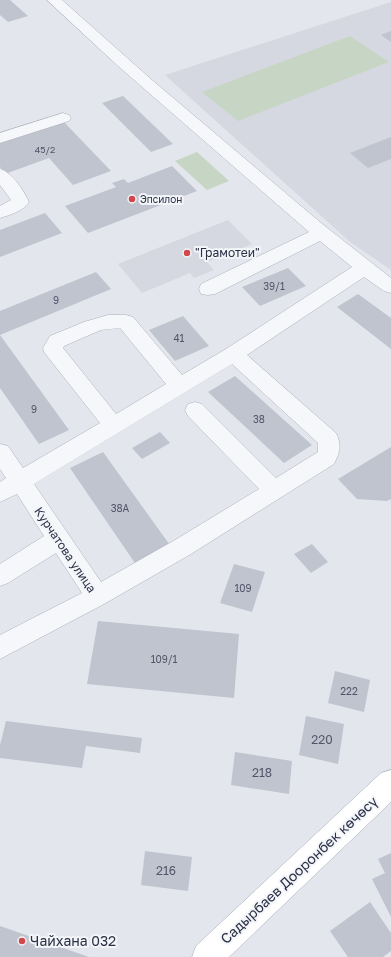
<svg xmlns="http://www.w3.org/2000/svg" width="391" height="957" viewBox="0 0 391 957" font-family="'Golos Text',sans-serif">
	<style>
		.built { fill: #d5d8e1 }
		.green { fill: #c7d6c4 }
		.building { fill: #c0c4cf }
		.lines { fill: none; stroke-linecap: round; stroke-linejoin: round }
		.minor-casing { stroke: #acb0ba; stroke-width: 1 }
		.major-casing { stroke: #a2a8b8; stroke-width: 1 }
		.minor { fill: #f6f7fa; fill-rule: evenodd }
		.major { fill: #fff; fill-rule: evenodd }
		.poi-dot { fill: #d2474b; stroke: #f3f5f9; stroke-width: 1.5 }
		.labels { text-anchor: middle; stroke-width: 4; stroke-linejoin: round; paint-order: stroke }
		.far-number-label { font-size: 9px; fill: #505668 }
		.far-poi-label { font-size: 10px; fill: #2a3145; stroke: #f3f5f9; text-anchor: start }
		.number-label { font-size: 10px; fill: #505668 }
		.poi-label { font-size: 12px; fill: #2a3145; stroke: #f3f5f9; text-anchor: start }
		.street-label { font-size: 12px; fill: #2a3145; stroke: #f3f5f9 }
		.near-number-label { font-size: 12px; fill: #505668 }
		.near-street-label { font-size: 14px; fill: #2a3145; stroke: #f3f5f9 }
		.near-poi-label { font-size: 14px; fill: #2a3145; stroke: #f3f5f9; text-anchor: start }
	</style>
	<rect width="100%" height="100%" fill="#e3e6ec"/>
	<g class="built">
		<polygon points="391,2 391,270 350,242 165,75"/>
		<polygon points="228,220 252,244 207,262 214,270 194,278 190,273 142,293 118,264"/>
	</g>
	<g class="green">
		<polygon points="350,36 389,62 238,121 202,92"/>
		<polygon points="197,152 229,181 207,190 175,161"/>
	</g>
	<g class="building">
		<polygon points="0,0 10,0 28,16 8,22 0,15"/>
		<polygon points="391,31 391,42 381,35"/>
		<polygon points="123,96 173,144 151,152 102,103"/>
		<polygon points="62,120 111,171 73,185 49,158 5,174 0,167 0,141"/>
		<polygon points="391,137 391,159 368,168 350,153"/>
		<polygon points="172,166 197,191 88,233 65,206 116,187 112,183 124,179 128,183"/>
		<polygon points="45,213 62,233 0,257 0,230"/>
		<polygon points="288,268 306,286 260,306 242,287"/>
		<polygon points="96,272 111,289 0,335 0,311"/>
		<polygon points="358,294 391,318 391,349 337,307"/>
		<polygon points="183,316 209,346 175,361 149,330"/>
		<polygon points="0,335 69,430 39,444 0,388"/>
		<polygon points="235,376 312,445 284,463 208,392"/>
		<polygon points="160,432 170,443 142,459 132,448"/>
		<polygon points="391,447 391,499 387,501 357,499 338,479"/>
		<polygon points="103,452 172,548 137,566 70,468"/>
		<polygon points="312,544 328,562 311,573 294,554"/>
		<polygon points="234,564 265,572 252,612 220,603"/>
		<polygon points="98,621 239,634 234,698 87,684"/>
		<polygon points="335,671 370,680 364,712 328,703"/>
		<polygon points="306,716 344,724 338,764 299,755"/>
		<polygon points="6,721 142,738 140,753 86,746 82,768 0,758 0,745"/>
		<polygon points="235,752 292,761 289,794 231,785"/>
		<polygon points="145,851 192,857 188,891 141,885"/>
		<polygon points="391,853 391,917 372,879 385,873 378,859"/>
		<polygon points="370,902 391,933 391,951 383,957 348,957 330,931"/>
		<polygon points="0,926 89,957 0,957"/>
	</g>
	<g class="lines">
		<defs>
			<g id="minor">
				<path d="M47,0H62L152,80L321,223L391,278V293L384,291L364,277L247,355L336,433C342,445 340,452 334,464L191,554L104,604L0,659V635L82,593L56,553L8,583L0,586V564L44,536L17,494L0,502V482L6,478L0,469V444L8,446L23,468L100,423L44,352L43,348L50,336L84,322L108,315H126L133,317L182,375L226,349L352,267L320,241L215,294L208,295L201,294L199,289L201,284L309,232L118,66ZM120,328L166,384L116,414L63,348L64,346L101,330ZM232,364L318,443V452L276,478L202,404L195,402L188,404L185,410L188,416L259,489L175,540L101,582L34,484Z"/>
				<polygon points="63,113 69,115 71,118 69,121 0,143 0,133"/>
				<path d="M0,169C12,172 24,191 29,202C23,211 10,215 0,218V206L11,200L0,185Z"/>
			</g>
			<polygon id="major" points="391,770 391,802 229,957 192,957 196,946 381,773"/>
		</defs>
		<use href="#minor" class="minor-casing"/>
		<use href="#major" class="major-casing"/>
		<use href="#minor" class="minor"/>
		<use href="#major" class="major"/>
	</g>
	<g class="poi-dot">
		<circle cx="132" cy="199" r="4"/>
		<circle cx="187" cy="253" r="4"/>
		<circle cx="22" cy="941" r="4"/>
	</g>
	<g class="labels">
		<g class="far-number-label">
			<text x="45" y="153">45/2</text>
		</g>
		<g class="far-poi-label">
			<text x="140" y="203">Эпсилон</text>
		</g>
		<g class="number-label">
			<text x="274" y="290">39/1</text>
			<text x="56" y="304">9</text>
			<text x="179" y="342">41</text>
			<text x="34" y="413">9</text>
			<text x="259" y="423">38</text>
			<text x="120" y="512">38A</text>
			<text x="243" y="592">109</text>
			<text x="164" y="663">109/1</text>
			<text x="349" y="695">222</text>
		</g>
		<g class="poi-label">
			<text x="195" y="257">"Грамотеи"</text>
		</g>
		<g class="street-label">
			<text transform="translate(65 550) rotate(56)" y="4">Курчатова улица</text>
		</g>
		<g class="near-number-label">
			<text x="322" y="744">220</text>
			<text x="262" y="777">218</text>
			<text x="166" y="875">216</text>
		</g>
		<g class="near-street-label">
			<text transform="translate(299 870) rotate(-43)" y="5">Садырбаев Дооронбек көчөсү</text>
		</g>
		<g class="near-poi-label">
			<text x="30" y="946">Чайхана 032</text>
		</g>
	</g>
</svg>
